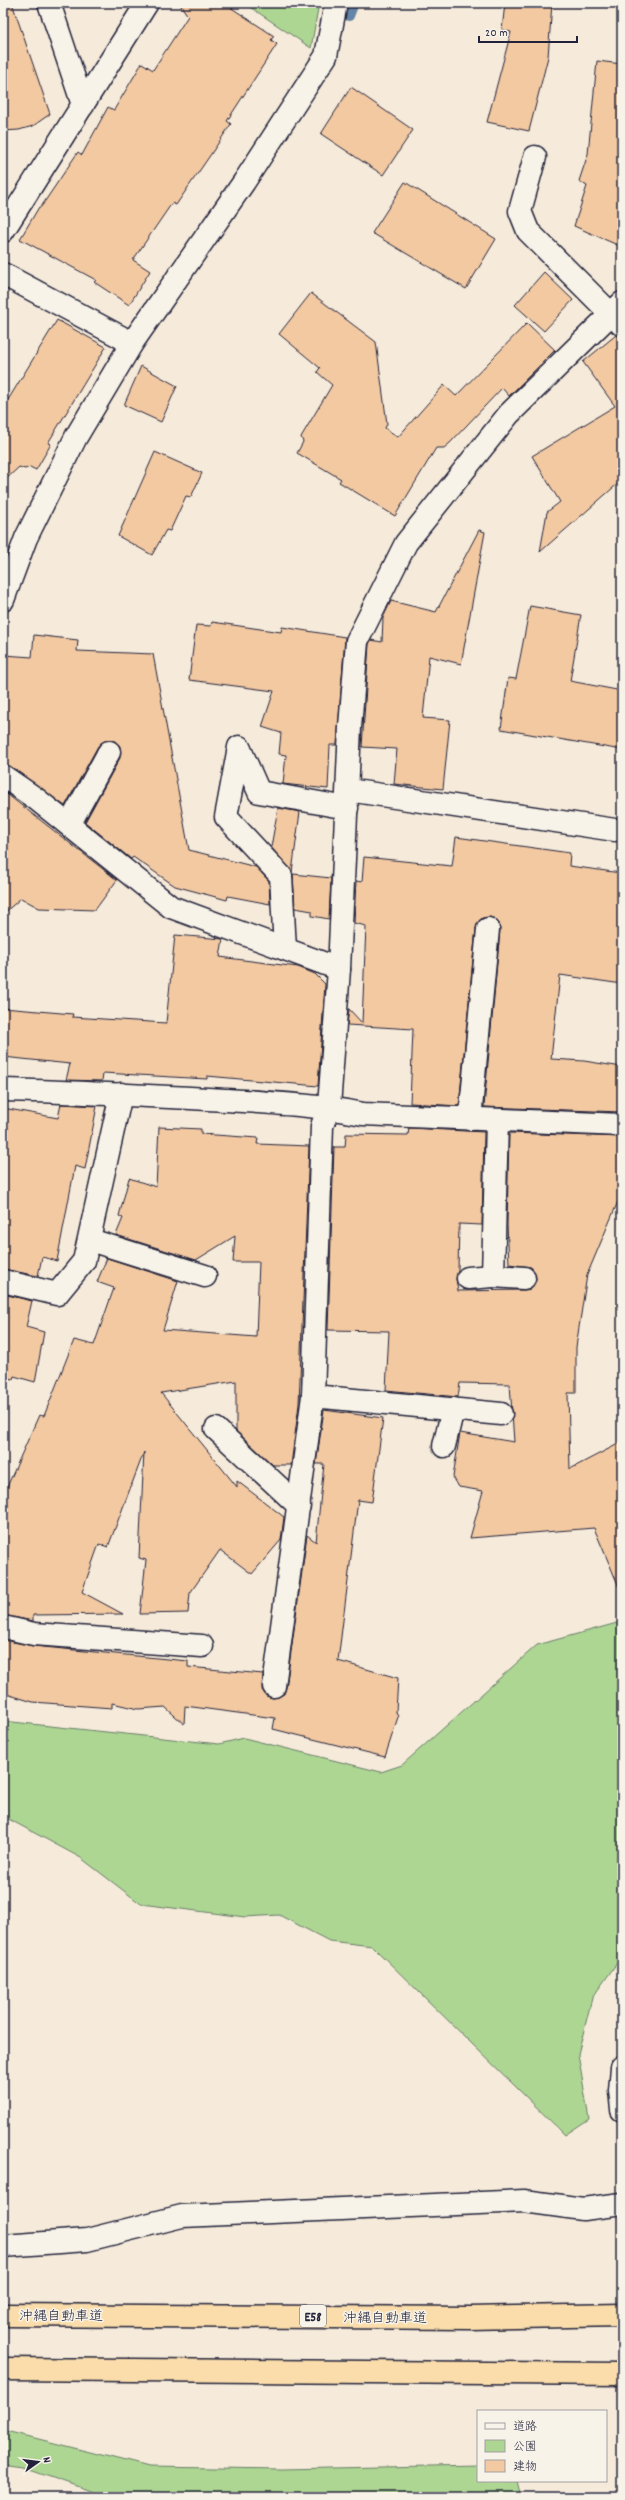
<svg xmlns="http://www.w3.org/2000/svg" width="625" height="2500" viewBox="0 0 625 2500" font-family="Dekko,'Klee One',sans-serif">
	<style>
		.green { fill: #add693; stroke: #687c67 }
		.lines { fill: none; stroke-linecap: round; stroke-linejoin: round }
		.stream { stroke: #6485a6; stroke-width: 10 }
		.building { fill: #f3c9a2; stroke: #22223b }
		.minor-casing { stroke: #22223b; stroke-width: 25 }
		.tertiary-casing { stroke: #22223b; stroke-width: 25 }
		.motorway-casing { stroke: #22223b; stroke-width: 25 }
		.minor { stroke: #f7f3e8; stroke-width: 22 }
		.tertiary { stroke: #f7f3e8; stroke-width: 22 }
		.motorway { stroke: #faddab; stroke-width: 22 }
		.labels { text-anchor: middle; stroke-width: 3; stroke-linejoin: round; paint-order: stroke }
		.shield { fill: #f7f3e8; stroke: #62616f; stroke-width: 1 }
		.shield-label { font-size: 13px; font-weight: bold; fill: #22223b }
		.street-label { font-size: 14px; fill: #22223b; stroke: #f7f3e8 }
	</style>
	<rect width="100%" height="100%" fill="#f6ebda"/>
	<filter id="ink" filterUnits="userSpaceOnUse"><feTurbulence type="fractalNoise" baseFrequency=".025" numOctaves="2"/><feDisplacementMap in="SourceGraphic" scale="8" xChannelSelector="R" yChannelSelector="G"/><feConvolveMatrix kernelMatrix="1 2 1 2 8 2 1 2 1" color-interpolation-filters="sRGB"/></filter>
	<g filter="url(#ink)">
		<g class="green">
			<polygon points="244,3 319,3 311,48"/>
			<polygon points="617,1623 622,1630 622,1956 592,1998 578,2054 589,2119 565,2135 372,1946 329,1941 279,1915 245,1917 141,1904 81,1858 3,1816 3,1721 219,1744 244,1738 381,1772 402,1765 537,1645"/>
			<polygon points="3,2430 149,2467 282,2469 478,2465 478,2481 518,2481 522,2497 108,2497 24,2468 3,2465"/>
		</g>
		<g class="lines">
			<polyline class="stream" points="349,16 354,3"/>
		</g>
		<g class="building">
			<polygon points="3,3 12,3 50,114 33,126 19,130 3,131"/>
			<polygon points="179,3 224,3 274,36 271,40 277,44 227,121 231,124 211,154 176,205 172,203 133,260 150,271 129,305 94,282 96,280 20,239 39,207 41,207 78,152 82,155 108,107 114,110 142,63 153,70 188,16"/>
			<polygon points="505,3 552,3 548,57 529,131 487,122 511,32 502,30"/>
			<polygon points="597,61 622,64 622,247 574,226 587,186 579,181 588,154"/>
			<polygon points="351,87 413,130 383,175 321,134"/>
			<polygon points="405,182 496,239 466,289 372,233"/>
			<polygon points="544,272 573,300 544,331 515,305"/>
			<polygon points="311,293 376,342 387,424 385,428 398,437 444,385 456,396 527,323 555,350 509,396 502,388 450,443 444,448 436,448 395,516 339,482 341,479 297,453 303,442 301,437 332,385 317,372 320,368 279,334"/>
			<polygon points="57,320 106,347 48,443 51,444 36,470 30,467 25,469 19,467 3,482 3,408"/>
			<polygon points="616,335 622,336 622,480 540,552 547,512 560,502 532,456 615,406 583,362"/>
			<polygon points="141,366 177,386 161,422 124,405"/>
			<polygon points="155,452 202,473 191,497 186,496 170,531 166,530 152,555 118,536"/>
			<polygon points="479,530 485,532 461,664 429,656 423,718 450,720 443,789 394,784 397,749 362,747 369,644 371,640 382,642 383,618 391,601 436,612"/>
			<polygon points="530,606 581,615 570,681 622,691 622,750 501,729 508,678 516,679"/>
			<polygon points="212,622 281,632 282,627 345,637 337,745 330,745 328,789 283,784 286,755 279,754 281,733 262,727 274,691 189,680 196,625 211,626"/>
			<polygon points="34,635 78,640 77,651 153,654 189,850 256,867 269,881 270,904 228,896 227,900 175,886 133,857 131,859 85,822 120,758 120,746 115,741 108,740 98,746 65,806 10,766 3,764 4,655 32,657"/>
			<polygon points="3,791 117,880 95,910 39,908 21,898 3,914"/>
			<polygon points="278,808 300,812 292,872 271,847"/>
			<polygon points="456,837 570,853 569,866 621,873 618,896 622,897 622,984 560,975 551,1059 584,1061 622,1067 622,1112 484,1107 500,930 499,923 490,917 482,918 476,928 459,1106 410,1103 413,1029 347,1025 349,1009 362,1023 366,926 354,923 356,881 362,882 364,857 452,866"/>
			<polygon points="293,874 331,878 329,919 312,916 312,911 295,908"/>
			<polygon points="175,935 223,939 220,957 298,967 315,974 325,984 318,1086 207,1076 207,1079 103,1073 102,1081 66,1080 70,1064 3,1057 3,1008 73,1014 72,1017 166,1023"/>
			<polygon points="61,1104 97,1106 85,1169 75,1166 57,1261 42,1257 38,1276 3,1269 3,1108 58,1118"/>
			<polygon points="159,1127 201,1129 201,1134 258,1138 257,1144 309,1146 299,1404 291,1465 273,1465 236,1431 236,1381 161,1393 237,1487 237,1481 284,1517 281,1540 252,1574 220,1550 190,1593 188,1613 140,1614 146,1560 139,1558 144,1452 108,1547 99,1544 82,1592 123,1614 33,1615 33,1621 3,1615 3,1496 39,1415 44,1416 74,1340 94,1345 114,1288 97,1282 107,1258 178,1281 163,1330 256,1337 259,1262 233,1262 235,1236 196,1260 116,1235 123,1218 119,1216 129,1178 156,1187"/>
			<polygon points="409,1128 484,1132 482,1225 459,1224 458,1271 456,1279 458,1291 524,1290 530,1289 536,1279 535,1272 531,1267 509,1264 507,1225 509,1133 622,1137 622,1192 587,1275 576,1347 576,1393 568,1393 570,1469 622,1442 622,1594 594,1528 470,1538 483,1491 459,1487 453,1477 460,1433 514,1442 510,1384 460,1383 458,1397 386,1390 389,1331 328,1330 334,1147 345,1147 346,1134 408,1135"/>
			<polygon points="3,1294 32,1301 26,1327 44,1332 35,1382 14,1376 13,1379 3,1377"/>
			<polygon points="324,1410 383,1418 372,1502 358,1500 338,1661 398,1678 396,1712 398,1717 385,1757 273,1729 275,1718 185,1706 184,1724 165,1707 138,1709 112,1703 112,1708 33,1702 3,1693 3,1640 33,1646 188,1661 188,1667 263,1674 262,1690 266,1696 273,1698 284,1694 286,1688 307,1535 316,1542 324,1464 316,1464"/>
		</g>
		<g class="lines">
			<defs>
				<g id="minor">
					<polyline points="49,3 83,105"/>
					<polyline points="535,157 520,211 528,231 621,324"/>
					<polyline points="3,231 147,3"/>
					<polyline points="3,274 132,343"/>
					<polyline points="3,600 26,538 76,437 132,343 244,182 326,56 336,3"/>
					<polyline points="3,776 35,798 171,907 339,969"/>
					<polyline points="348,790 615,830"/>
					<polyline points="69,825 109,752"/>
					<polyline points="285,949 281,876 226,817 239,747 259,792 347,808"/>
					<path d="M3,1090C78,1092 152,1096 227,1100C273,1103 318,1105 363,1114L622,1125"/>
					<polyline points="470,1119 488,929"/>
					<polyline points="497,1120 493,1276 524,1278"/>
					<polyline points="90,1240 205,1276"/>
					<polyline points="468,1278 493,1276"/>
					<polyline points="3,1281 57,1294 84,1261 121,1094"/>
					<polyline points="313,1396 501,1414"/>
					<polyline points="216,1429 299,1506"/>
					<polyline points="444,1446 453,1409"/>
					<polyline points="3,1627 34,1634 202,1646"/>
					<polyline points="274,1686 313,1396 322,1126 329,1107 339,969 350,727 357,641 406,543 509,414 622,303"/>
					<polyline points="3,2246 87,2240 182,2216 524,2201 583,2209 622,2204"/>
				</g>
				<polyline id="tertiary" points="622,2067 620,2090 622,2110"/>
				<g id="motorway">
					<polyline points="3,2315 470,2318 622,2315"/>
					<polyline points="3,2369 622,2374"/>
				</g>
			</defs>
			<use href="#minor" class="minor-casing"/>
			<use href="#tertiary" class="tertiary-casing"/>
			<use href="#motorway" class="motorway-casing"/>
			<use href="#minor" class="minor"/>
			<use href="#tertiary" class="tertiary"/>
			<use href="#motorway" class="motorway"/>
		</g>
	</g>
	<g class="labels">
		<rect class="shield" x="300" y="2305" width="26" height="22" rx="3"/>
		<g class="shield-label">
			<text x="313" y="2321">E58</text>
		</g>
		<g class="street-label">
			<text x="61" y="2320">沖縄自動車道</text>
			<text x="385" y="2322">沖縄自動車道</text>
		</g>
	</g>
	<rect width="625" height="2500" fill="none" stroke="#f7f3e8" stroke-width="16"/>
	<rect x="8" y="8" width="609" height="2484" fill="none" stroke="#22223b" stroke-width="1.5" filter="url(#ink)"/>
	<rect x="477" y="2410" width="130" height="72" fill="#f7f3e8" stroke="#a29fa3"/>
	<rect x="485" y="2423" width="20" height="6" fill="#f7f3e8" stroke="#a29fa3"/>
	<text x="513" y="2430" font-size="12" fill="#22223b">道路</text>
	<rect x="485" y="2440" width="20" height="12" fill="#add693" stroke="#a29fa3"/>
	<text x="513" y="2450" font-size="12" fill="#22223b">公園</text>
	<rect x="485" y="2460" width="20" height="12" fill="#f3c9a2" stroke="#a29fa3"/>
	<text x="513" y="2470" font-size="12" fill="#22223b">建物</text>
	<g transform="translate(38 2462) rotate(76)" stroke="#f7f3e8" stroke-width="3" paint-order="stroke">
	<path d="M0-3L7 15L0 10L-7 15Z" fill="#22223b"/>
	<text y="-6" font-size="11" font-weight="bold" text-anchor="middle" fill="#22223b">N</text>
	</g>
	<path d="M479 36v6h98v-6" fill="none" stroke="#22223b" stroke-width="2"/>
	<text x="485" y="36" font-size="12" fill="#22223b" stroke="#f7f3e8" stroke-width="3" paint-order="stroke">20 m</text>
</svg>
